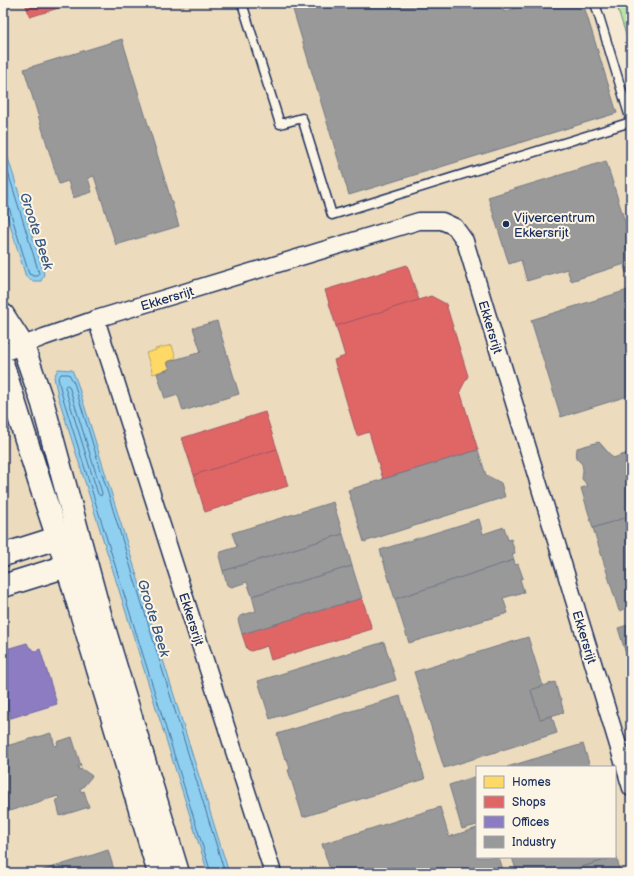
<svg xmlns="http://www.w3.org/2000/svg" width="634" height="876" viewBox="0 0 634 876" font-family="'Balsamiq Sans',sans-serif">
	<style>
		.built { fill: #ecdbbd; fill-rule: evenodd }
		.green { fill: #b7e6a4; stroke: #698a81 }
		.water { fill: #8fd0f0; stroke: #6190b6 }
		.homes { fill: #ffd966; stroke: #bba664 }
		.shops { fill: #e06666; stroke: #a55664 }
		.offices { fill: #8e7cc3; stroke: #6c65a5 }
		.industry { fill: #999; stroke: #737987 }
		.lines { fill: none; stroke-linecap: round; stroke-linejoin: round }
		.shore { stroke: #496f98; stroke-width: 1 }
		.service-casing { stroke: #1b2f5e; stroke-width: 11 }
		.minor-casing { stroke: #1b2f5e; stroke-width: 19 }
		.secondary-casing { stroke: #1b2f5e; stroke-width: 25 }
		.service { stroke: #fcf5e5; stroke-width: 8 }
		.minor { stroke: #fcf5e5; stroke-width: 16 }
		.secondary { stroke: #fcf5e5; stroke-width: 22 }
		.poi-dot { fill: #1b2f5e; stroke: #fcf5e5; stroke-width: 1.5 }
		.labels { text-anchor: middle; stroke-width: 4; stroke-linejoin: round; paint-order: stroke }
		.poi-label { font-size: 13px; fill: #1b2f5e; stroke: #fcf5e5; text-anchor: start }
		.street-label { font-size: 13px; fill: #1b2f5e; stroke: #fcf5e5 }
		.water-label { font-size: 14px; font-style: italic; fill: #385782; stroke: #fcf5e5 }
	</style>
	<rect width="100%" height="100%" fill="#f5e9d3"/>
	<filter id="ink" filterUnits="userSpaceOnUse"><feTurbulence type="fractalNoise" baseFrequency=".025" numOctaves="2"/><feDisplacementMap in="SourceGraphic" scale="8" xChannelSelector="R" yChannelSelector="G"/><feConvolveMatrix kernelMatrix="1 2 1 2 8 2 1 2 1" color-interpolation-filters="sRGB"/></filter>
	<g filter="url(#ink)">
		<path class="built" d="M3,3H590L631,132V873H3ZM477,767H615V857H477Z"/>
		<polygon class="green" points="616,3 631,3 631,51"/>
		<g class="water">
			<polygon points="3,142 44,274 41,281 33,281 26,277 3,202"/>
			<polygon points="58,369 72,370 77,382 229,873 208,873 58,396 54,377"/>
		</g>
		<polygon class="homes" points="172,345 176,359 167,362 170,369 153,374 146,353 156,350 155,349"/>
		<g class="shops">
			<polygon points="25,3 74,3 30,17"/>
			<polygon points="407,265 419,300 336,326 325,290"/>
			<polygon points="431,296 446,304 468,376 460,391 478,450 383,479 369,432 357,436 334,360 345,356 336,326"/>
			<polygon points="265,412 277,449 194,475 182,438"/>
			<polygon points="277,449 288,486 205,512 194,475"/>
			<polygon points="362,598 372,629 271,660 267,646 251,651 247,649 242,634"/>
		</g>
		<polygon class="offices" points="27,643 29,647 35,651 40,649 57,704 11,718 3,690 3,650"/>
		<g class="industry">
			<polygon points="291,3 501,3 504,12 531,3 583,3 617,113 349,195"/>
			<polygon points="122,39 179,226 116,245 94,176 88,178 92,192 73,198 68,181 59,184 24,69"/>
			<polygon points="606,161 631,241 631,262 571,281 567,269 527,281 521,260 509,264 488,197"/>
			<polygon points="630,264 631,271 626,273 624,266"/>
			<polygon points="631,289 631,395 561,417 531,320"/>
			<polygon points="217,321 239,394 183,411 178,395 165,399 157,373 170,369 167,362 201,352 193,328"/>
			<polygon points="599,442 613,458 631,452 631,516 593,528 581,488 588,486 582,479 583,470 582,464 576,458 577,448"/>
			<polygon points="478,450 486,475 501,483 505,497 364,542 348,490"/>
			<polygon points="333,502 343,534 223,571 219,556 221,552 237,547 232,533"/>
			<polygon points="631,516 631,607 619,611 593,528"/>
			<polygon points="479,519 483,534 504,527 508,540 511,539 515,553 512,554 514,560 395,599 380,550"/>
			<polygon points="343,534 352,566 252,596 247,582 232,587 227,585 223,571"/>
			<polygon points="514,560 515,565 518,564 523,578 520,579 524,592 503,598 508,613 409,643 395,599"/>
			<polygon points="352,566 362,598 242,634 238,620 240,616 256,611 252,596"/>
			<polygon points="631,624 631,670 618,628"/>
			<polygon points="528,637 543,686 531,690 540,719 552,716 557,733 444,768 414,672"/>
			<polygon points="384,642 396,680 270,719 258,681"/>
			<polygon points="555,682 559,697 562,699 561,702 564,712 540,719 531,690"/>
			<polygon points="3,690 11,718 3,720"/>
			<polygon points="400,696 425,779 303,817 288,770 290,769 287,759 285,759 277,734"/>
			<polygon points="51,733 55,746 58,745 57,742 72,737 81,766 78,766 79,770 82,769 92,776 83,787 80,789 81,792 84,791 89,807 60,816 56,800 59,799 58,796 3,813 3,747"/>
			<polygon points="583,744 590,767 507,767"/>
			<polygon points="477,776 477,825 462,829 449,785"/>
			<polygon points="440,807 449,837 477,828 477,857 499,857 504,873 331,873 322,844"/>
			<polygon points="108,850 115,873 34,873 93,855"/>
			<polygon points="616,856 621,873 562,873 615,857"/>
			<polygon points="512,857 614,857 562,873 517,873"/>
		</g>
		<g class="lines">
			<g class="shore">
				<polyline points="3,156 39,273 38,276 34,276 29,274 9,207 7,205 3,204"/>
				<polygon points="67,385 69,386 102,493 101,496 98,494 67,394 65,387"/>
				<polyline points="211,873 62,395 58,378 61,374 69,374 74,383 225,873"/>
			</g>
			<defs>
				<g id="service">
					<polyline points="242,3 280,124 302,118 332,215 631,122"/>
					<polyline points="595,3 631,121"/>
				</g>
				<g id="minor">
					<polyline points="96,319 273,873"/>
					<polyline points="3,353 44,337 96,319 419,221 442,221 455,227 465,241 631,788"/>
				</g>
				<g id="secondary">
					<polyline points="3,315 23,346 43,404 101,618 178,873"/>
					<polyline points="3,366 42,490 67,566 159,873"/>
					<polyline points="3,555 57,538 71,544"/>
					<polyline points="3,586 67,566 76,555"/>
				</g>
			</defs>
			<use href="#service" class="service-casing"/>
			<use href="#minor" class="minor-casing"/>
			<use href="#secondary" class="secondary-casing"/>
			<use href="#service" class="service"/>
			<use href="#minor" class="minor"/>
			<use href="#secondary" class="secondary"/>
		</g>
	</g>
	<circle class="poi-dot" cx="506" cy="224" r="4"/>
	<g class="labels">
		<g class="poi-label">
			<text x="514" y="222">Vijvercentrum<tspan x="514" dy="15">Ekkersrijt</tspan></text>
		</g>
		<g class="street-label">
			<text transform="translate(167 298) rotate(-17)" y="5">Ekkersrijt</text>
			<text transform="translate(491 327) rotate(73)" y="5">Ekkersrijt</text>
			<text transform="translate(192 619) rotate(72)" y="5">Ekkersrijt</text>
			<text transform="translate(585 637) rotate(73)" y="5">Ekkersrijt</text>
		</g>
		<g class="water-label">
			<text transform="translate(37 231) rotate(72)" y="5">Groote Beek</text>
			<text transform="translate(154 618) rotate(73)" y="5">Groote Beek</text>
		</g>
	</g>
	<rect width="634" height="876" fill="none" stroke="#fcf5e5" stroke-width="16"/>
	<rect x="8" y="8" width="618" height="860" fill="none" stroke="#1b2f5e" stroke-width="1.5" filter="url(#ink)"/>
	<rect x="476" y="766" width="140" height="92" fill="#fcf5e5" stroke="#a2a6af"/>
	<rect x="484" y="776" width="20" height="12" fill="#ffd966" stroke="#a2a6af"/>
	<text x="512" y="786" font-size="12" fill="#1b2f5e">Homes</text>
	<rect x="484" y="796" width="20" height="12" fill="#e06666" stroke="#a2a6af"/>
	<text x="512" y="806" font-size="12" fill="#1b2f5e">Shops</text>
	<rect x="484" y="816" width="20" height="12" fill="#8e7cc3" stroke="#a2a6af"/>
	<text x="512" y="826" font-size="12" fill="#1b2f5e">Offices</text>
	<rect x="484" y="836" width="20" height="12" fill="#999999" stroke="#a2a6af"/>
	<text x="512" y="846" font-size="12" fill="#1b2f5e">Industry</text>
</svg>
